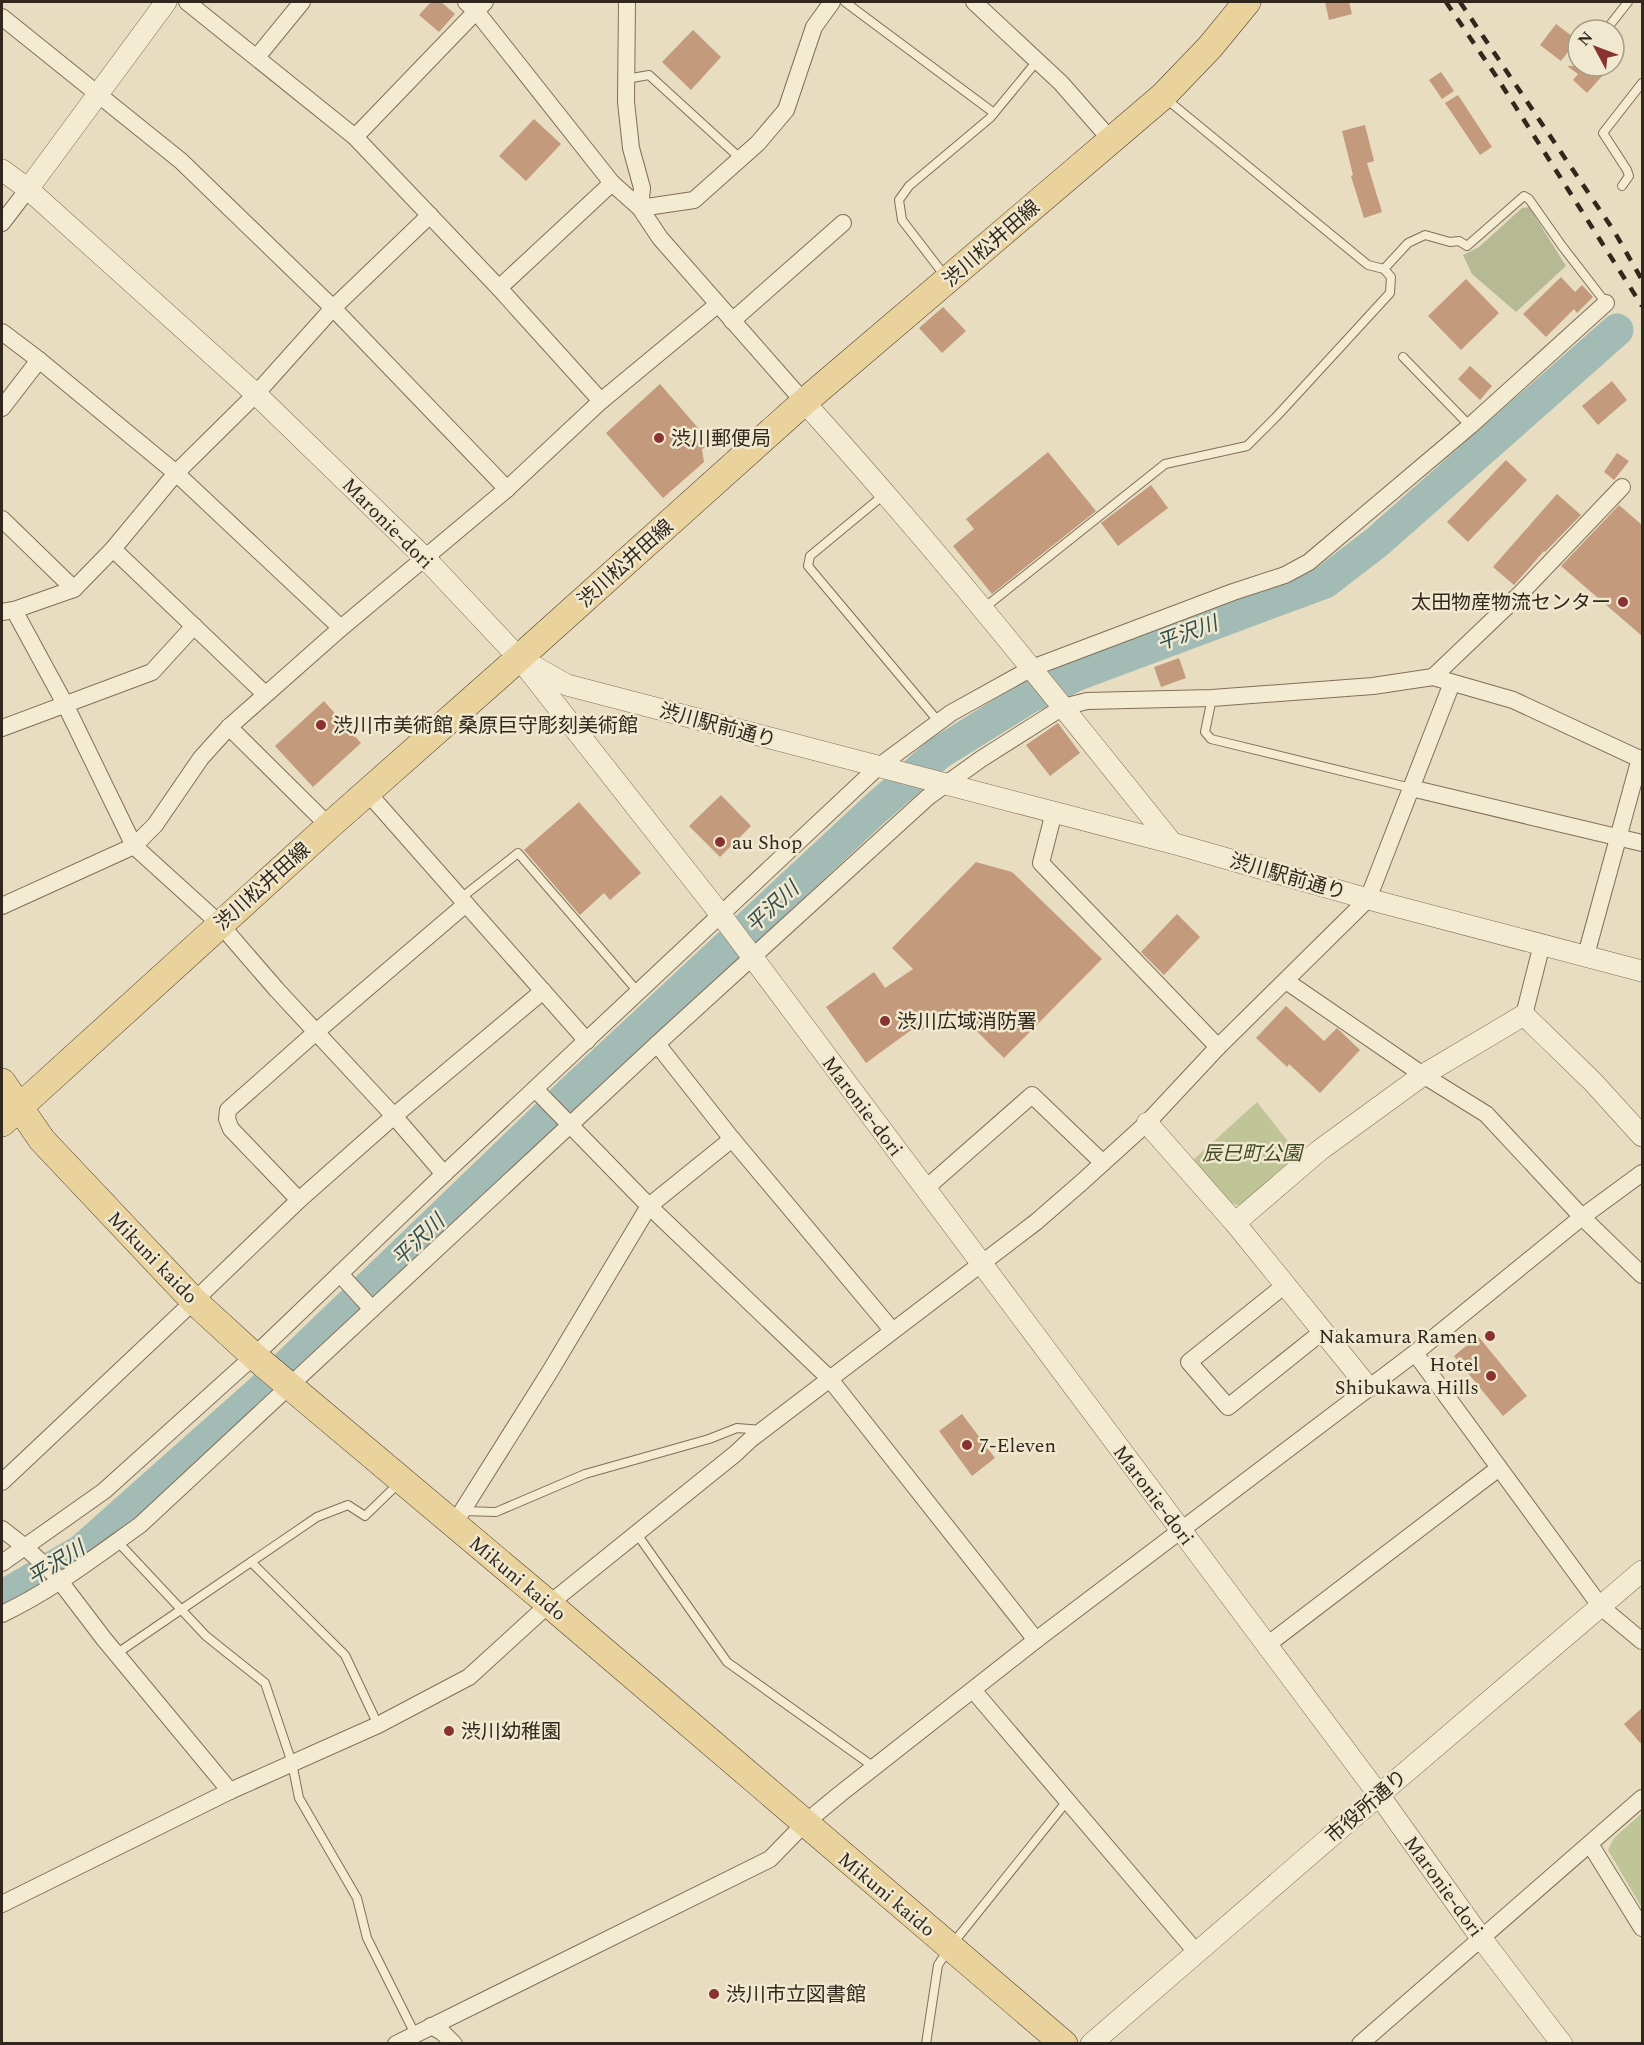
<svg xmlns="http://www.w3.org/2000/svg" width="1644" height="2045" viewBox="0 0 1644 2045" font-family="Spectral,'Noto Sans JP',serif">
	<style>
		.green { fill: #bfc596 }
		.cemetery { fill: #b5ba95 }
		.lines { fill: none; stroke-linecap: round; stroke-linejoin: round }
		.river { stroke: #a3bbb5; stroke-width: 33 }
		.building { fill: #c39a7b }
		.service-casing { stroke: #806f5a; stroke-width: 10 }
		.minor-casing { stroke: #806f5a; stroke-width: 18 }
		.tertiary-casing { stroke: #806f5a; stroke-width: 22 }
		.primary-casing { stroke: #4e3e2f; stroke-width: 28 }
		.service { stroke: #f4ebd3; stroke-width: 8 }
		.minor { stroke: #f4ebd3; stroke-width: 16 }
		.tertiary { stroke: #f4ebd3; stroke-width: 21 }
		.primary { stroke: #e9d29c; stroke-width: 27 }
		.rail { stroke: #31271d; stroke-width: 4.5; stroke-dasharray: 10 10; stroke-linecap: butt }
		.poi-dot { fill: #883231; stroke: #f1e8d0; stroke-width: 2 }
		.labels { text-anchor: middle; stroke-width: 5; stroke-linejoin: round; paint-order: stroke }
		.street-label { font-size: 20px; fill: #31271d; stroke: #f1e8d0 }
		.poi-label { font-size: 20px; fill: #31271d; stroke: #f1e8d0; text-anchor: start }
		.park-label { font-size: 20px; font-style: italic; fill: #414b26; stroke: #f1e8d0 }
		.water-label { font-size: 21px; font-style: italic; fill: #2e4f4e; stroke: #f1e8d0 }
	</style>
	<rect width="100%" height="100%" fill="#e8ddc1"/>
	<g class="green">
		<polygon points="1257,1102 1301,1158 1241,1206 1227,1202 1192,1161"/>
		<polygon points="1642,1813 1642,1908 1608,1850 1614,1838"/>
	</g>
	<polygon class="cemetery" points="1529,207 1566,266 1516,312 1472,274 1463,255 1479,247 1522,208"/>
	<g class="lines">
		<polyline class="river" points="2,1597 81,1551 262,1390 576,1088 875,809 939,753 1029,697 1078,674 1325,582 1377,542 1617,330"/>
	</g>
	<g class="building">
		<polygon points="431,2 441,2 455,14 439,32 419,15"/>
		<polygon points="1325,2 1349,2 1352,14 1329,20"/>
		<polygon points="1556,24 1577,40 1561,61 1540,45"/>
		<polygon points="693,30 721,57 691,90 662,62"/>
		<polygon points="1567,66 1611,66 1587,93 1573,80 1578,74"/>
		<polygon points="1441,72 1454,91 1442,99 1429,80"/>
		<polygon points="1458,95 1492,147 1480,155 1445,103"/>
		<polygon points="534,119 561,144 526,181 499,156"/>
		<polygon points="1365,125 1374,161 1367,163 1382,212 1364,218 1351,176 1353,175 1342,131"/>
		<polygon points="1561,277 1575,292 1582,285 1593,297 1577,313 1574,309 1546,337 1523,314"/>
		<polygon points="1466,279 1499,313 1461,350 1428,316"/>
		<polygon points="943,307 966,331 942,353 919,328"/>
		<polygon points="1470,366 1492,386 1480,400 1458,379"/>
		<polygon points="1612,381 1627,400 1598,425 1582,406"/>
		<polygon points="660,384 712,444 702,449 704,462 663,498 606,433"/>
		<polygon points="1048,452 1096,511 992,594 953,546 974,529 966,519"/>
		<polygon points="1617,453 1629,461 1614,480 1604,472"/>
		<polygon points="1506,460 1527,480 1468,542 1447,522"/>
		<polygon points="1151,485 1168,508 1118,546 1101,523"/>
		<polygon points="1557,494 1581,515 1545,552 1544,551 1514,585 1493,567"/>
		<polygon points="1619,505 1642,525 1642,636 1561,566"/>
		<polygon points="1179,658 1186,678 1161,687 1154,667"/>
		<polygon points="324,701 361,743 313,787 275,746"/>
		<polygon points="1058,723 1080,753 1050,776 1026,745"/>
		<polygon points="721,795 751,826 720,857 689,826"/>
		<polygon points="579,802 641,873 610,900 604,893 580,915 524,850"/>
		<polygon points="976,862 1012,872 1102,959 1004,1058 953,1008 918,1033 914,1028 866,1063 826,1007 874,972 885,988 913,969 892,948"/>
		<polygon points="1177,914 1200,937 1164,975 1141,952"/>
		<polygon points="1286,1006 1324,1041 1337,1028 1360,1050 1320,1093 1289,1064 1287,1067 1256,1038"/>
		<polygon points="1478,1336 1527,1396 1503,1416 1454,1356"/>
		<polygon points="962,1414 995,1458 972,1476 939,1431"/>
		<polygon points="1642,1708 1642,1745 1624,1724"/>
	</g>
	<g class="lines">
		<defs>
			<g id="service">
				<polyline points="845,2 994,113"/>
				<polyline points="1606,30 1628,2"/>
				<polyline points="626,79 649,75 741,159"/>
				<polyline points="1622,186 1629,176 1627,170 1603,133 1642,83"/>
				<polyline points="1384,269 1408,243 1425,235 1450,242 1459,241 1467,246 1524,196 1529,199 1562,246 1606,303"/>
				<polyline points="945,276 902,220 899,200 909,186 990,118 1037,61"/>
				<polyline points="1403,357 1470,426"/>
				<polyline points="886,493 810,556 808,566 938,721"/>
				<polyline points="984,608 1165,464 1247,446 1277,416 1390,293 1391,277 1384,269 1368,265 1165,98"/>
				<polyline points="1212,698 1205,732 1211,739 1411,788"/>
				<polyline points="461,898 518,853 639,993"/>
				<polyline points="463,1511 496,1512 585,1474 709,1439 737,1428 762,1430"/>
				<polyline points="637,1534 727,1662 874,1767"/>
				<polyline points="117,1541 206,1636 265,1683 292,1763 299,1798 357,1898 367,1938 415,2034"/>
				<polyline points="251,1562 345,1655 378,1725"/>
				<polyline points="116,1654 317,1517 348,1505 365,1516 400,1482"/>
				<polyline points="926,2044 938,1965 950,1947 1067,1801"/>
			</g>
			<g id="minor">
				<polyline points="187,2 355,137 499,288 612,183"/>
				<polyline points="466,2 476,11 612,183 640,208 660,238 804,402"/>
				<polyline points="627,2 626,102 631,148 642,188 640,208 694,200 758,143 786,110 814,27 832,2"/>
				<polyline points="974,2 1061,83 1110,139"/>
				<polyline points="2,17 181,161 333,308 507,489"/>
				<polyline points="257,57 302,2"/>
				<polyline points="355,137 485,2"/>
				<polyline points="2,223 28,189"/>
				<polyline points="499,288 601,401"/>
				<polyline points="732,321 843,223"/>
				<polyline points="2,332 39,360 176,473 341,628"/>
				<polyline points="2,408 39,360"/>
				<polyline points="2,519 74,589"/>
				<polyline points="113,549 265,694"/>
				<polyline points="14,610 65,704 134,846 155,825 201,758 229,727 341,628 507,489 601,401 717,305"/>
				<polyline points="2,612 14,610 74,589 113,549 176,473 256,394 333,308 430,215"/>
				<polyline points="1433,677 1521,593 1622,487"/>
				<polyline points="229,727 329,826"/>
				<polyline points="2,728 152,672 194,626"/>
				<polyline points="1411,788 1642,843"/>
				<polyline points="368,793 587,1041"/>
				<polyline points="1054,812 1041,863 1218,1047"/>
				<polyline points="2,906 134,846 220,924 277,990 394,1116 444,1174"/>
				<polyline points="1586,955 1640,758"/>
				<polyline points="1286,981 1423,1075 1486,1114 1582,1217 1642,1275"/>
				<polyline points="1524,1015 1542,944"/>
				<polyline points="657,1044 732,1139 892,1330"/>
				<polyline points="535,1089 649,1206 829,1378 1036,1640"/>
				<polyline points="925,1189 1032,1095 1103,1163"/>
				<polyline points="299,1200 231,1129 227,1119 228,1110 316,1032 466,904"/>
				<polyline points="340,1274 372,1309"/>
				<polyline points="1285,1285 1189,1362 1228,1407 1323,1331"/>
				<polyline points="1415,1353 1601,1607 1642,1641"/>
				<polyline points="2,1482 194,1301 299,1200 394,1116 543,991"/>
				<polyline points="454,1524 549,1373 649,1206 732,1139"/>
				<polyline points="2,1529 25,1547 56,1576 104,1639 230,1791"/>
				<polyline points="2,1563 104,1491 254,1356 444,1174 878,767 951,713 1032,668 1233,592 1285,575 1309,562 1470,426 1606,303"/>
				<path d="M2,1614C51,1591 95,1557 140,1525L657,1044L928,797L981,759L1063,707L1087,701L1212,698L1373,686L1433,677L1513,700L1642,760"/>
				<polyline points="1267,1645 1499,1468"/>
				<polyline points="973,1690 1197,1953"/>
				<polyline points="1590,1844 1642,1928"/>
				<polyline points="2,1904 230,1791 378,1725 469,1677 549,1604 735,1454 751,1439 1036,1222 1082,1182 1147,1123 1218,1047 1368,899 1452,683"/>
				<polyline points="431,2026 442,2032 454,2044"/>
				<polyline points="396,2044 770,1859 805,1823 840,1794 1036,1640 1415,1353 1582,1217 1642,1173"/>
				<polyline points="1360,2044 1642,1798"/>
			</g>
			<g id="tertiary">
				<polyline points="2,170 28,189 256,394 425,558 519,658 721,915 1379,1795 1481,1938 1562,2044"/>
				<polyline points="28,189 166,2"/>
				<path d="M804,402C933,544 1052,693 1172,843"/>
				<polyline points="528,663 567,685 1172,843 1368,899 1642,971"/>
				<polyline points="1147,1123 1235,1223 1368,1387"/>
				<polyline points="1235,1223 1320,1150 1423,1075 1524,1015 1593,1082 1642,1136"/>
				<polyline points="1091,2044 1379,1795 1642,1571"/>
			</g>
			<g id="primary">
				<polyline points="2,1082 42,1140 194,1301 254,1356 549,1604 1064,2044"/>
				<polyline points="2,1123 329,826 519,658 804,402 1163,96 1210,47 1247,2"/>
			</g>
		</defs>
		<use href="#service" class="service-casing"/>
		<use href="#minor" class="minor-casing"/>
		<use href="#tertiary" class="tertiary-casing"/>
		<use href="#primary" class="primary-casing"/>
		<use href="#service" class="service"/>
		<use href="#minor" class="minor"/>
		<use href="#tertiary" class="tertiary"/>
		<use href="#primary" class="primary"/>
		<g class="rail">
			<polyline points="1446,2 1496,76 1642,306"/>
			<polyline points="1460,2 1614,231 1642,280"/>
		</g>
	</g>
	<g class="poi-dot">
		<circle cx="659" cy="438" r="6"/>
		<circle cx="1623" cy="602" r="6"/>
		<circle cx="321" cy="725" r="6"/>
		<circle cx="720" cy="842" r="6"/>
		<circle cx="885" cy="1021" r="6"/>
		<circle cx="1490" cy="1336" r="6"/>
		<circle cx="1491" cy="1376" r="6"/>
		<circle cx="967" cy="1445" r="6"/>
		<circle cx="449" cy="1731" r="6"/>
		<circle cx="714" cy="1994" r="6"/>
	</g>
	<g class="labels">
		<g class="street-label">
			<text transform="translate(991 243) rotate(-41)" y="7">渋川松井田線</text>
			<text transform="translate(388 523) rotate(45)" y="7">Maronie-dori</text>
			<text transform="translate(625 563) rotate(-42)" y="7">渋川松井田線</text>
			<text transform="translate(718 725) rotate(15)" y="7">渋川駅前通り</text>
			<text transform="translate(1288 876) rotate(16)" y="7">渋川駅前通り</text>
			<text transform="translate(262 886) rotate(-42)" y="7">渋川松井田線</text>
			<text transform="translate(863 1106) rotate(53)" y="7">Maronie-dori</text>
			<text transform="translate(153 1257) rotate(46)" y="7">Mikuni kaido</text>
			<text transform="translate(1154 1495) rotate(53)" y="7">Maronie-dori</text>
			<text transform="translate(518 1578) rotate(40)" y="7">Mikuni kaido</text>
			<text transform="translate(1366 1806) rotate(-41)" y="7">市役所通り</text>
			<text transform="translate(1444 1886) rotate(54)" y="7">Maronie-dori</text>
			<text transform="translate(887 1894) rotate(40)" y="7">Mikuni kaido</text>
		</g>
		<g class="poi-label">
			<text x="671" y="445">渋川郵便局</text>
			<text x="1611" y="609" text-anchor="end">太田物産物流センター</text>
			<text x="333" y="732">渋川市美術館 桑原巨守彫刻美術館</text>
			<text x="732" y="849">au Shop</text>
			<text x="897" y="1028">渋川広域消防署</text>
			<text x="1478" y="1343" text-anchor="end">Nakamura Ramen</text>
			<text x="1479" y="1371" text-anchor="end">Hotel<tspan x="1479" dy="23">Shibukawa Hills</tspan></text>
			<text x="979" y="1452">7-Eleven</text>
			<text x="461" y="1738">渋川幼稚園</text>
			<text x="726" y="2001">渋川市立図書館</text>
		</g>
		<g class="park-label">
			<text x="1252" y="1160">辰巳町公園</text>
		</g>
		<g class="water-label">
			<text transform="translate(1187 633) rotate(-20)" y="7">平沢川</text>
			<text transform="translate(772 907) rotate(-43)" y="7">平沢川</text>
			<text transform="translate(418 1240) rotate(-44)" y="7">平沢川</text>
			<text transform="translate(56 1563) rotate(-32)" y="7">平沢川</text>
		</g>
	</g>
	<rect width="1644" height="2045" fill="none" stroke="#31271d" stroke-width="6"/>
	<g transform="translate(1596 48) rotate(311)"><circle r="28" fill="#f1e8d0" stroke="#a49b88" stroke-width="1.5"/>
	<path d="M0-4.5L10 22L0 15L-10 22Z" fill="#883231"/>
	<text y="-9" font-size="16" font-weight="bold" text-anchor="middle" fill="#31271d">N</text>
	</g>
</svg>
